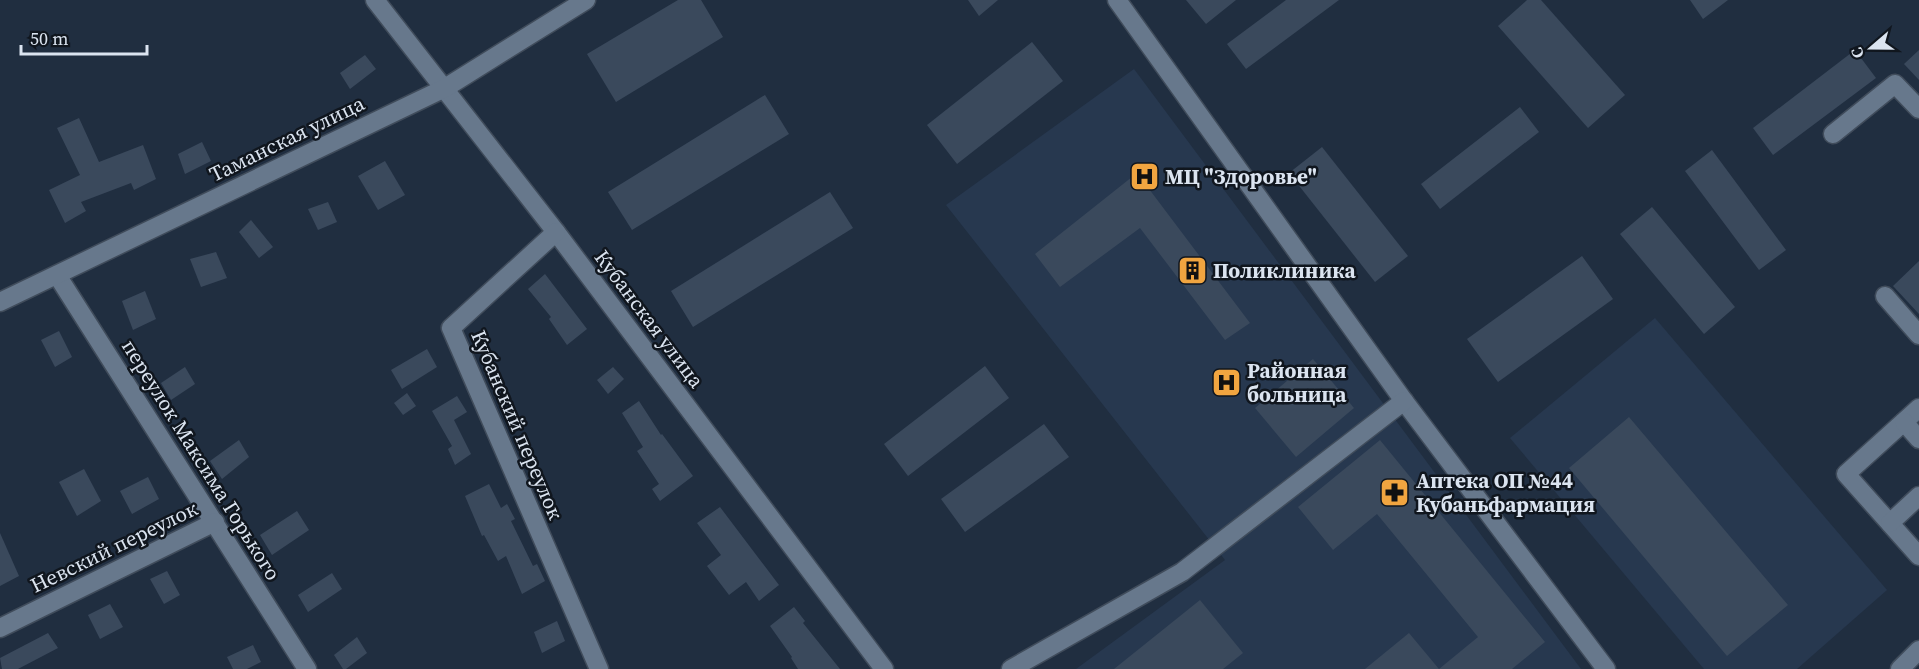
<svg xmlns="http://www.w3.org/2000/svg" width="1919" height="669" viewBox="0 0 1919 669" font-family="'Source Serif 4',serif">
	<style>
		.built { fill: #27384f }
		.building { fill: #3a495c }
		.lines { fill: none; stroke-linecap: round; stroke-linejoin: round }
		.minor-casing { stroke: #404c5b; stroke-width: 21 }
		.minor { stroke: #67788c; stroke-width: 18 }
		.labels { text-anchor: middle; stroke-width: 5; stroke-linejoin: round; paint-order: stroke }
		.street-label { font-size: 21px; fill: #dbe4f0; stroke: #10161e }
		.poi-label { font-size: 21px; font-weight: bold; fill: #dbe4f0; stroke: #10161e; text-anchor: start }
	</style>
	<rect width="100%" height="100%" fill="#202e40"/>
	<g class="built">
		<polygon points="1134,69 1581,669 1076,669 1225,560 946,205"/>
		<polygon points="1655,318 1887,590 1797,669 1704,669 1510,438"/>
	</g>
	<g class="building">
		<polygon points="678,0 701,0 723,37 616,102 587,54"/>
		<polygon points="968,0 998,0 979,16"/>
		<polygon points="1186,0 1236,0 1206,24"/>
		<polygon points="1286,0 1339,0 1246,69 1227,44"/>
		<polygon points="1527,0 1541,0 1625,95 1588,128 1498,26"/>
		<polygon points="1690,0 1728,0 1703,19"/>
		<polygon points="1032,42 1063,81 957,164 927,125"/>
		<polygon points="1855,50 1876,78 1773,155 1753,128"/>
		<polygon points="1919,50 1919,80 1904,64"/>
		<polygon points="365,55 376,69 350,89 340,73"/>
		<polygon points="765,95 789,134 632,230 608,192"/>
		<polygon points="1520,107 1539,132 1440,209 1421,184"/>
		<polygon points="79,118 99,162 143,145 156,179 134,190 131,183 81,202 86,211 65,223 49,190 80,175 57,128"/>
		<polygon points="202,142 211,161 185,174 178,154"/>
		<polygon points="1322,147 1408,256 1375,282 1289,173"/>
		<polygon points="1712,150 1786,250 1759,270 1685,171"/>
		<polygon points="385,161 405,195 378,210 358,176"/>
		<polygon points="1137,173 1250,323 1225,340 1140,228 1060,287 1035,254"/>
		<polygon points="830,192 853,228 693,327 671,291"/>
		<polygon points="328,202 337,222 318,230 308,209"/>
		<polygon points="1652,207 1735,307 1704,334 1620,234"/>
		<polygon points="251,220 273,247 259,258 239,232"/>
		<polygon points="216,252 227,278 201,287 190,259"/>
		<polygon points="1582,256 1613,299 1498,382 1467,339"/>
		<polygon points="1919,261 1919,314 1893,286"/>
		<polygon points="545,274 587,329 567,345 549,319 551,317 528,289"/>
		<polygon points="145,291 156,319 133,330 122,301"/>
		<polygon points="59,331 72,357 55,367 41,340"/>
		<polygon points="427,349 437,367 402,389 391,370"/>
		<polygon points="1313,359 1354,408 1296,457 1255,408"/>
		<polygon points="985,366 1009,398 908,476 884,444"/>
		<polygon points="185,367 195,384 171,400 161,383"/>
		<polygon points="613,367 624,379 608,394 597,380"/>
		<polygon points="407,393 416,406 403,415 394,403"/>
		<polygon points="457,396 467,412 454,420 471,454 455,465 448,449 452,446 432,411"/>
		<polygon points="639,401 661,435 662,434 693,476 660,501 652,489 659,484 637,451 643,447 622,413"/>
		<polygon points="1629,417 1788,605 1727,656 1569,468"/>
		<polygon points="1044,424 1069,457 965,532 941,499"/>
		<polygon points="239,440 249,457 222,479 210,461"/>
		<polygon points="1380,440 1545,642 1512,669 1439,669 1478,637 1377,514 1333,550 1298,507"/>
		<polygon points="84,469 101,501 77,516 59,482"/>
		<polygon points="148,477 159,499 132,514 120,491"/>
		<polygon points="489,484 501,508 507,504 515,519 511,521 533,566 537,564 545,581 522,594 506,556 498,561 484,535 482,536 465,496"/>
		<polygon points="720,507 779,585 759,601 746,582 729,595 707,566 721,555 697,523"/>
		<polygon points="297,511 309,530 272,555 260,535"/>
		<polygon points="0,533 19,576 0,586"/>
		<polygon points="167,571 180,595 164,604 150,579"/>
		<polygon points="332,573 342,589 308,612 298,595"/>
		<polygon points="1200,600 1243,653 1223,669 1114,669"/>
		<polygon points="110,604 123,627 100,639 88,615"/>
		<polygon points="794,607 805,621 803,623 840,669 798,669 791,658 792,657 770,626"/>
		<polygon points="557,621 565,641 542,653 534,632"/>
		<polygon points="48,633 58,648 18,669 2,669 0,658"/>
		<polygon points="1409,633 1439,669 1365,669"/>
		<polygon points="357,637 367,653 346,669 343,669 334,655"/>
		<polygon points="253,645 261,662 247,669 233,669 227,657"/>
	</g>
	<g class="lines">
		<defs>
			<g id="minor">
				<polyline points="375,0 556,232 884,669"/>
				<polyline points="1117,0 1404,401 1606,669"/>
				<polyline points="1833,134 1895,84 1919,109"/>
				<polyline points="556,232 451,328 599,669"/>
				<polyline points="57,275 307,669"/>
				<polyline points="1885,296 1919,335"/>
				<polyline points="0,302 445,88 586,0"/>
				<polyline points="1919,408 1846,474 1919,556"/>
				<polyline points="1904,422 1919,439"/>
				<polyline points="1890,523 1919,496"/>
				<polyline points="0,628 215,522"/>
				<polyline points="1011,669 1182,572 1404,401"/>
				<polyline points="1900,669 1919,650"/>
			</g>
		</defs>
		<use href="#minor" class="minor-casing"/>
		<use href="#minor" class="minor"/>
	</g>
	<defs>
		<symbol id="hospital-square" viewBox="-11 -11 22 22"><rect x="-9" y="-9" width="18" height="18" rx="4" fill="#f1a540" stroke="#10161e"/><path d="M-5-5h3v3.5h4V-5h3V5h-3V1.5h-4V5h-3Z" fill="#111"/></symbol>
		<symbol id="building-square" viewBox="-11 -11 22 22"><rect x="-9" y="-9" width="18" height="18" rx="4" fill="#f1a540" stroke="#10161e"/><path d="M-4-6H4V6H1V3H-1V6H-4ZM-2.5-4.3h1.7v1.8h-1.7ZM.8-4.3h1.7v1.8H.8ZM-2.5-1h1.7V.8h-1.7ZM.8-1h1.7V.8H.8Z" fill="#111"/></symbol>
		<symbol id="pharmacy-square" viewBox="-11 -11 22 22"><rect x="-9" y="-9" width="18" height="18" rx="4" fill="#f1a540" stroke="#10161e"/><path d="M-2-6h4v4h4v4h-4v4h-4v-4h-4v-4h4Z" fill="#111"/></symbol>
	</defs>
	<g fill-rule="evenodd">
		<use href="#hospital-square" x="1128" y="160" width="33" height="33"/>
		<use href="#building-square" x="1176" y="254" width="33" height="33"/>
		<use href="#hospital-square" x="1210" y="366" width="33" height="33"/>
		<use href="#pharmacy-square" x="1378" y="476" width="33" height="33"/>
	</g>
	<g class="labels">
		<g class="street-label">
			<text transform="translate(287 139) rotate(-26)" y="7">Таманская улица</text>
			<text transform="translate(649 319) rotate(53)" y="7">Кубанская улица</text>
			<text transform="translate(517 425) rotate(67)" y="7">Кубанский переулок</text>
			<text transform="translate(201 460) rotate(58)" y="7">переулок Максима Горького</text>
			<text transform="translate(114 547) rotate(-26)" y="7">Невский переулок</text>
		</g>
		<g class="poi-label">
			<text x="1165" y="184">МЦ "Здоровье"</text>
			<text x="1213" y="278">Поликлиника</text>
			<text x="1247" y="378">Районная<tspan x="1247" dy="24">больница</tspan></text>
			<text x="1416" y="488">Аптека ОП №44<tspan x="1416" dy="24">Кубаньфармация</tspan></text>
		</g>
	</g>
	<g transform="translate(1871 48) rotate(250)" stroke="#10161e" stroke-width="4.5" paint-order="stroke">
	<path d="M0-4.5L10 22L0 15L-10 22Z" fill="#dbe4f0"/>
	<text y="-9" font-size="16" font-weight="bold" text-anchor="middle" fill="#dbe4f0">С</text>
	</g>
	<path d="M21 45v9h126v-9" fill="none" stroke="#dbe4f0" stroke-width="3"/>
	<text x="30" y="45" font-size="18" fill="#dbe4f0" stroke="#10161e" stroke-width="4.5" paint-order="stroke">50 m</text>
</svg>
